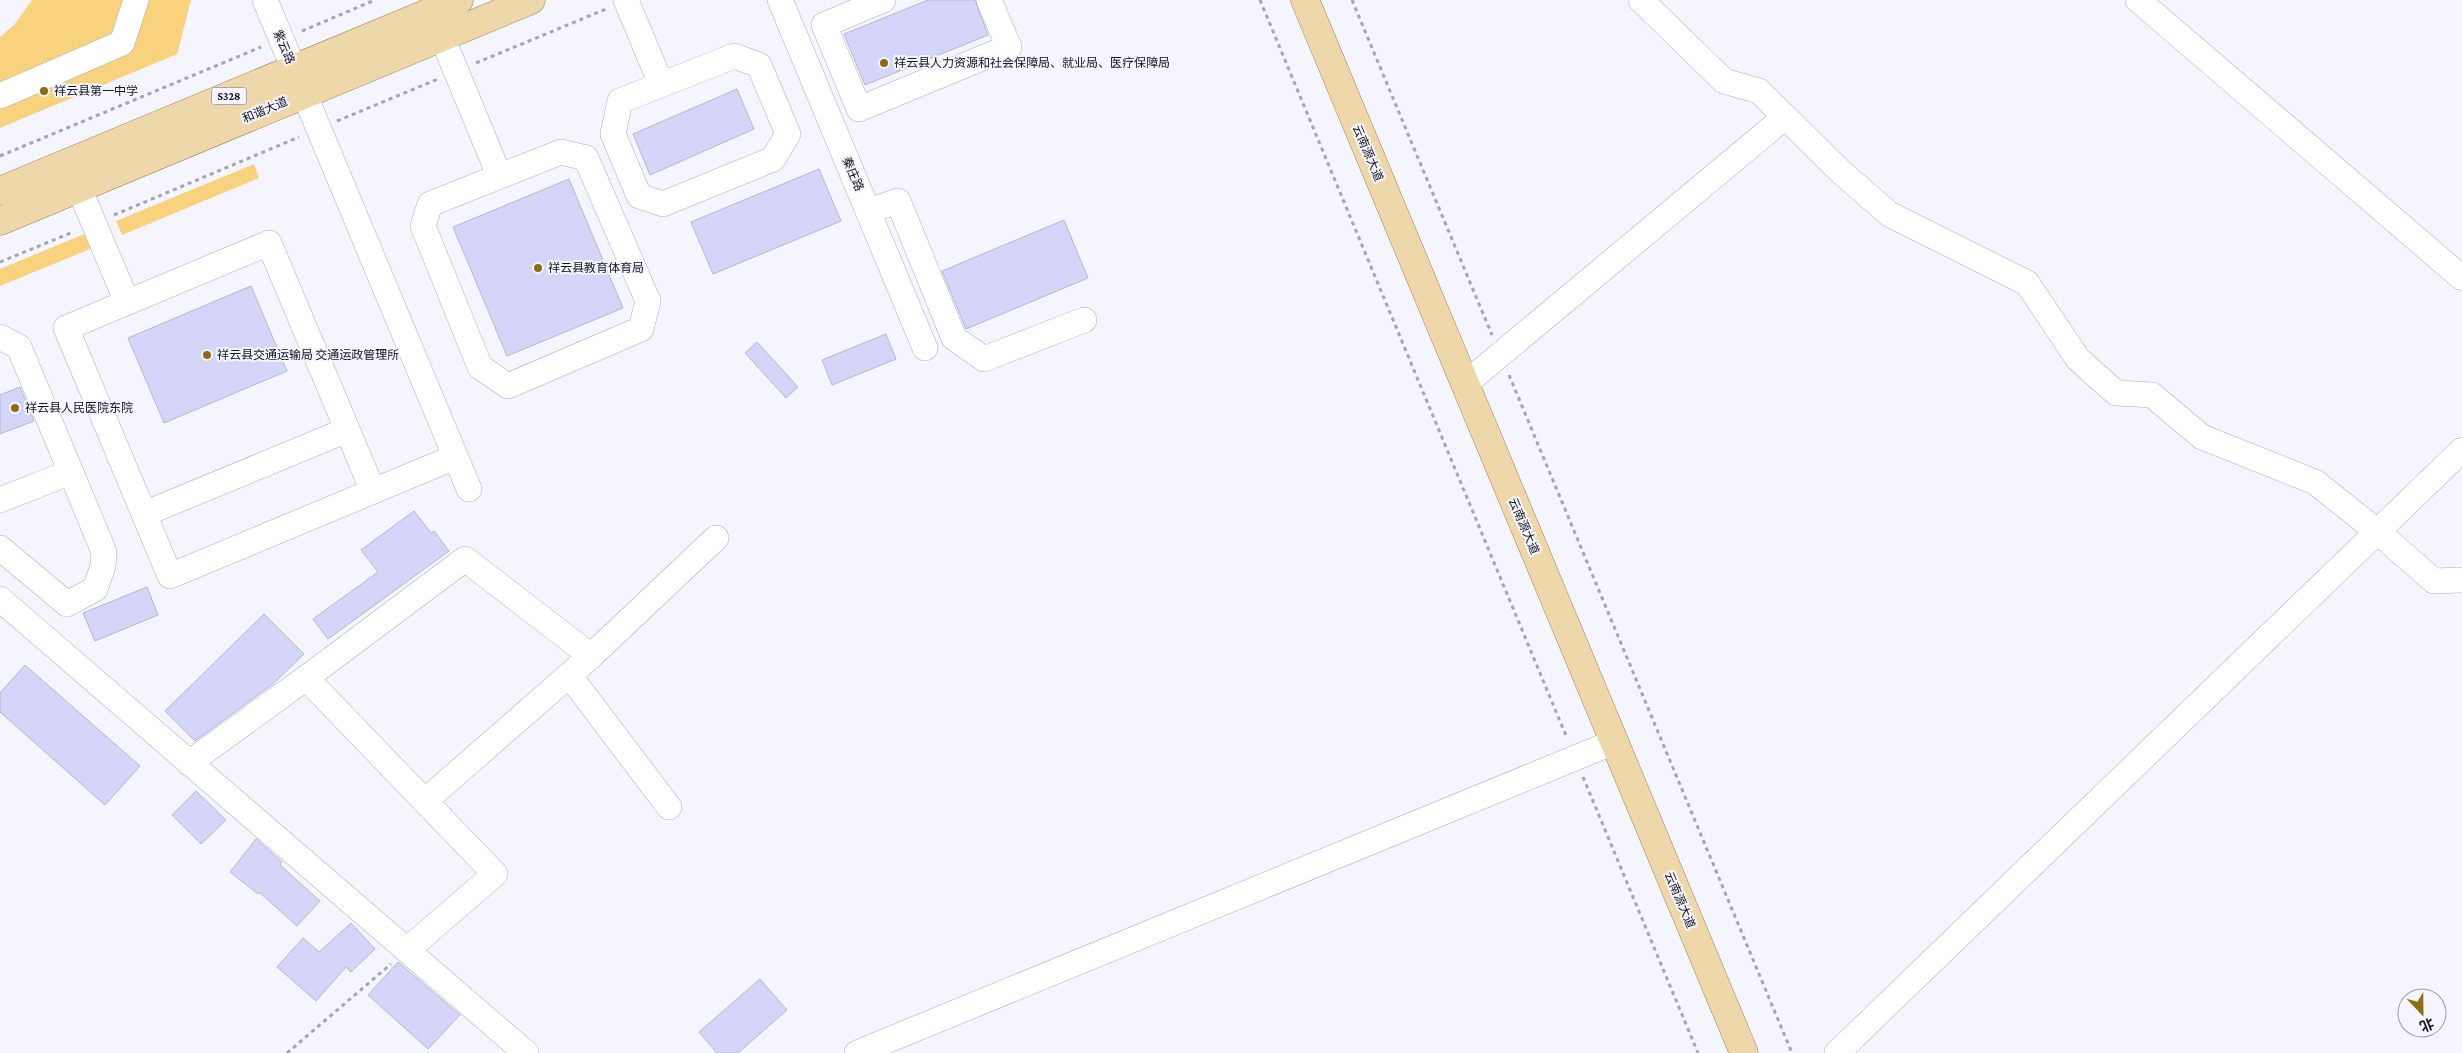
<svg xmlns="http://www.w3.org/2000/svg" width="2462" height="1053" viewBox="0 0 2462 1053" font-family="'Crimson Pro','Noto Sans SC',serif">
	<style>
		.green { fill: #f8d27d }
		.building { fill: #d4d5f9; stroke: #b6b7c7 }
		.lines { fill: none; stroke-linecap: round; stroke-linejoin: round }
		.minor-casing { stroke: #adaebe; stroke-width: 26 }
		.major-casing { stroke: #9a8251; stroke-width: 29 }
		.path { stroke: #a4a5ad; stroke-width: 3; stroke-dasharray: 4 4; stroke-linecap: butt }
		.minor { stroke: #fff; stroke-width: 25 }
		.major { stroke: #eed8a9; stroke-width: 28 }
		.poi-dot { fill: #8e6c10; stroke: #f4f5ff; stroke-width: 2 }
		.labels { text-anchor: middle; stroke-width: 4; stroke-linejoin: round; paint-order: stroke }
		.shield { fill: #f4f5ff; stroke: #57585f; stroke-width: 1 }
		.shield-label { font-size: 11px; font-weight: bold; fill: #14141a }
		.street-label { font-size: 12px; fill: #14141a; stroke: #f4f5ff }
		.poi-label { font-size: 12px; fill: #14141a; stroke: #f4f5ff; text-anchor: start }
	</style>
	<rect width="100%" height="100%" fill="#f4f5ff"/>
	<g class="green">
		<polygon points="32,0 135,0 124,29 0,85 0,37 14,25"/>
		<polygon points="145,0 191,0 177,54 0,128 0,104 131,50"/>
		<polygon points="254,164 259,178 122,235 116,221"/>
		<polygon points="89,232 95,247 0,286 0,269"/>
	</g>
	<g class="building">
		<polygon points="928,0 975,0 988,35 865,85 844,34"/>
		<polygon points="737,89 754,129 650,175 633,134"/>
		<polygon points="819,169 841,221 713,274 691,222"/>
		<polygon points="569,179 623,308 507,356 453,227"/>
		<polygon points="1064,220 1088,278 966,329 942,271"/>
		<polygon points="251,286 287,371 164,423 128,338"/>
		<polygon points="886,334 896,359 832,385 822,360"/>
		<polygon points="757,342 798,387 786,398 745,353"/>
		<polygon points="20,387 34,421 0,434 0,395"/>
		<polygon points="414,511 431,533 434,531 449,551 328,639 313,619 378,572 361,550"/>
		<polygon points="147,587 158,615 95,641 83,613"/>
		<polygon points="264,614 304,654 273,684 195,741 165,711"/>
		<polygon points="25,665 140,766 105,805 0,712 0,693"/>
		<polygon points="196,791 226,820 201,844 172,815"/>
		<polygon points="256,839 282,862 280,865 320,901 297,926 259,892 258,894 230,872"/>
		<polygon points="351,923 375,949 351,972 346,967 316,1001 277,967 303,938 319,952"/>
		<polygon points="398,962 460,1015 428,1049 368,995"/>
		<polygon points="760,979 787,1010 738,1053 717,1053 699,1032"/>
	</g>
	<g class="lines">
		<defs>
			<g id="minor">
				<polyline points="265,0 469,489"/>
				<polyline points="626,0 661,84"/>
				<polyline points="780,0 925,348"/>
				<polyline points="883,0 824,25 859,109 1009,47 989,0"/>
				<polyline points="1641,0 1724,81 1759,91 1839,170 1889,214 2027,283 2078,359 2116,393 2152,395 2202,437 2315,482 2378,532 2434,581 2462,580"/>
				<polyline points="2138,0 2462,278"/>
				<polyline points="442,37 499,175"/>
				<polygon points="734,56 759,65 788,134 773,159 663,204 639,196 613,134 620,101"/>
				<polyline points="0,96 122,43 136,0"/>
				<polygon points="561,152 586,158 648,301 641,329 508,386 480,367 423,226 430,204"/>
				<polyline points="79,188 127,302"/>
				<polyline points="868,211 898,201 954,338 984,359 1084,320"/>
				<polyline points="0,337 19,347 104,552 103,566 95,589 67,604 0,548"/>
				<polyline points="1465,384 1785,117"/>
				<polyline points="373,491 269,243 66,328 170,576 455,457"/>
				<polyline points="0,500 71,472"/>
				<polyline points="144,514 347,430"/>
				<polyline points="0,599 526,1053"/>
				<polyline points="569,675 669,807"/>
				<polyline points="306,678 495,874 407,950"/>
				<polyline points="189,763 306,678 465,559 591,656"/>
				<polyline points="425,801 591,656 716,538"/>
				<polyline points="857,1053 1614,742"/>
				<polyline points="1837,1053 2462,450"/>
			</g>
			<g id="major">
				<polyline points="1305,0 1744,1053"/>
				<polyline points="0,191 459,0"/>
				<polyline points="0,221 531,0"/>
			</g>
		</defs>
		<use href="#minor" class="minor-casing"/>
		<use href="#major" class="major-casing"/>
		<g class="path">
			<polyline points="1260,0 1567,738"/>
			<polyline points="1352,0 1492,335"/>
			<polyline points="302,31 375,0"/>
			<polyline points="476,63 606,9"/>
			<polyline points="337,121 438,79"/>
			<polyline points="0,156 261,47"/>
			<polyline points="114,215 299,137"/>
			<polyline points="0,262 73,232"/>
			<polyline points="1509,375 1792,1053"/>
			<polyline points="1583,777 1698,1053"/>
			<polyline points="287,1053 391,964"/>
		</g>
		<use href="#minor" class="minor"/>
		<use href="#major" class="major"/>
	</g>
	<g class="poi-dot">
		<circle cx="884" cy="63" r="5"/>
		<circle cx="44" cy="91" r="5"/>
		<circle cx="538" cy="268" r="5"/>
		<circle cx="207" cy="355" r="5"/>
		<circle cx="15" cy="408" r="5"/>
	</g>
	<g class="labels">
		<rect class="shield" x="211.5" y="87.5" width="35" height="17" rx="4"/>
		<g class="shield-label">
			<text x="229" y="100">S328</text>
		</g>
		<g class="street-label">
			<text transform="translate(284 47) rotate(67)" y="4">紫云路</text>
			<text transform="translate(265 110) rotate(-23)" y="4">和谐大道</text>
			<text transform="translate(1368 153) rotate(67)" y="4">云南源大道</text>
			<text transform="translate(853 174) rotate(67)" y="4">秦庄路</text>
			<text transform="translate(1524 526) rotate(67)" y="4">云南源大道</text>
			<text transform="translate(1680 900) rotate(67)" y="4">云南源大道</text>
		</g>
		<g class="poi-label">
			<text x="894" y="67">祥云县人力资源和社会保障局、就业局、医疗保障局</text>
			<text x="54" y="95">祥云县第一中学</text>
			<text x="548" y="272">祥云县教育体育局</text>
			<text x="217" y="359">祥云县交通运输局 交通运政管理所</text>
			<text x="25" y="412">祥云县人民医院东院</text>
		</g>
	</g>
	<g transform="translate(2422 1013) rotate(158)"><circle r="24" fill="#f4f5ff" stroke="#9a9ba3"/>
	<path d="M0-4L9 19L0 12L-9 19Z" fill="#8e6c10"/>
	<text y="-8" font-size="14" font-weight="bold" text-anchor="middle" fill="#14141a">北</text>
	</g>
</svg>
